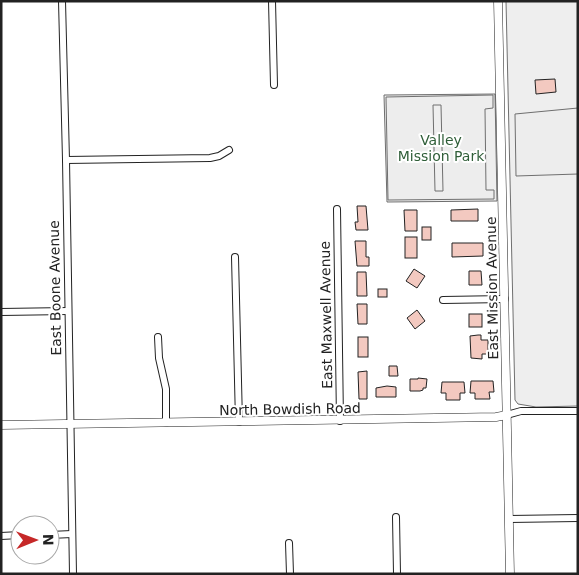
<svg xmlns="http://www.w3.org/2000/svg" width="579" height="575" viewBox="0 0 579 575" font-family="'DejaVu Sans',sans-serif">
	<style>
		.green { fill: #eee; stroke: #6f6f6f }
		.parking { fill: #ededed; stroke: #6f6f6f; fill-rule: evenodd }
		.building { fill: #f3c9c0; stroke: #222 }
		.lines { fill: none; stroke-linecap: round; stroke-linejoin: round }
		.minor-casing { stroke: #222; stroke-width: 8 }
		.tertiary-casing { stroke: #222; stroke-width: 9 }
		.minor { stroke: #fff; stroke-width: 6 }
		.tertiary { stroke: #fff; stroke-width: 8 }
		.labels { text-anchor: middle; stroke-width: 4; stroke-linejoin: round; paint-order: stroke }
		.park-label { font-size: 14px; fill: #2f5e38; stroke: #fff }
		.street-label { font-size: 14px; fill: #222; stroke: #fff }
	</style>
	<rect width="100%" height="100%" fill="#fff"/>
	<g class="green">
		<polygon points="506,1 578,1 578,406 536,407 518,404 515,400"/>
		<polygon points="495,94 497,201 387,202 384,95"/>
	</g>
	<g class="parking">
		<path d="M493,95V108L485,109L486,190H494V199L388,200L386,97ZM433,105H441L443,191H435Z"/>
		<polygon points="578,108 578,174 516,176 515,114"/>
	</g>
	<g class="building">
		<polygon points="555,79 556,92 536,94 535,80"/>
		<polygon points="357,206 366,206 368,230 356,230 355,222 358,222"/>
		<polygon points="478,209 478,221 451,221 451,210"/>
		<polygon points="404,210 417,210 417,231 405,231"/>
		<rect x="422" y="227" width="9" height="13"/>
		<rect x="405" y="237" width="12" height="21"/>
		<polygon points="355,241 366,241 366,257 369,257 369,266 357,266"/>
		<polygon points="452,243 483,243 483,256 452,257"/>
		<polygon points="414,269 425,276 417,288 406,281"/>
		<polygon points="469,271 481,271 482,285 469,285"/>
		<polygon points="357,272 366,272 367,296 357,296"/>
		<rect x="378" y="289" width="9" height="8"/>
		<polygon points="357,304 367,304 367,324 358,324"/>
		<polygon points="417,310 425,321 415,329 407,318"/>
		<rect x="469" y="314" width="13" height="13"/>
		<polygon points="478,335 481,335 481,340 488,340 488,354 482,354 482,359 471,358 470,336"/>
		<rect x="358" y="337" width="10" height="20"/>
		<polygon points="389,366 397,366 398,376 389,376"/>
		<polygon points="367,371 367,399 359,399 358,372"/>
		<polygon points="418,378 427,379 426,388 423,388 423,390 420,391 410,391 410,379 418,379"/>
		<polygon points="471,381 493,381 494,392 489,392 490,399 475,399 475,393 470,393"/>
		<polygon points="442,382 464,382 465,393 460,393 460,400 446,400 446,393 441,393"/>
		<polygon points="387,386 396,387 396,397 376,397 376,388"/>
	</g>
	<g class="lines">
		<defs>
			<g id="minor">
				<polyline points="62,1 66,160 73,574"/>
				<polyline points="272,1 274,85"/>
				<polyline points="66,160 210,158 219,156 229,150"/>
				<polyline points="337,209 340,421"/>
				<polyline points="235,257 239,422"/>
				<polyline points="443,300 505,299"/>
				<polyline points="1,312 68,311"/>
				<polyline points="158,337 159,358 166,389 166,423"/>
				<polyline points="507,415 521,411 578,411"/>
				<polyline points="396,517 397,574"/>
				<polyline points="509,519 578,518"/>
				<polyline points="50,535 72,534"/>
				<polyline points="1,536 20,535"/>
				<polyline points="289,543 290,574"/>
			</g>
			<g id="tertiary">
				<polyline points="498,1 510,574"/>
				<polyline points="1,425 496,417 507,415"/>
			</g>
		</defs>
		<use href="#minor" class="minor-casing"/>
		<use href="#tertiary" class="tertiary-casing"/>
		<use href="#minor" class="minor"/>
		<use href="#tertiary" class="tertiary"/>
	</g>
	<g class="labels">
		<g class="park-label">
			<text x="441" y="145">Valley<tspan x="441" dy="16">Mission Park</tspan></text>
		</g>
		<g class="street-label">
			<text transform="translate(55 288) rotate(-91)" y="5">East Boone Avenue</text>
			<text transform="translate(492 288) rotate(-91)" y="5">East Mission Avenue</text>
			<text transform="translate(326 315) rotate(-91)" y="5">East Maxwell Avenue</text>
			<text transform="translate(290 409) rotate(-1)" y="5">North Bowdish Road</text>
		</g>
	</g>
	<rect width="579" height="575" fill="none" stroke="#222222" stroke-width="5"/>
	<g transform="translate(35 540) rotate(89)"><circle r="24" fill="#ffffff" stroke="#a7a7a7"/>
	<path d="M0-4L9 19L0 12L-9 19Z" fill="#c62828"/>
	<text y="-8" font-size="14" font-weight="bold" text-anchor="middle" fill="#222222">N</text>
	</g>
</svg>
